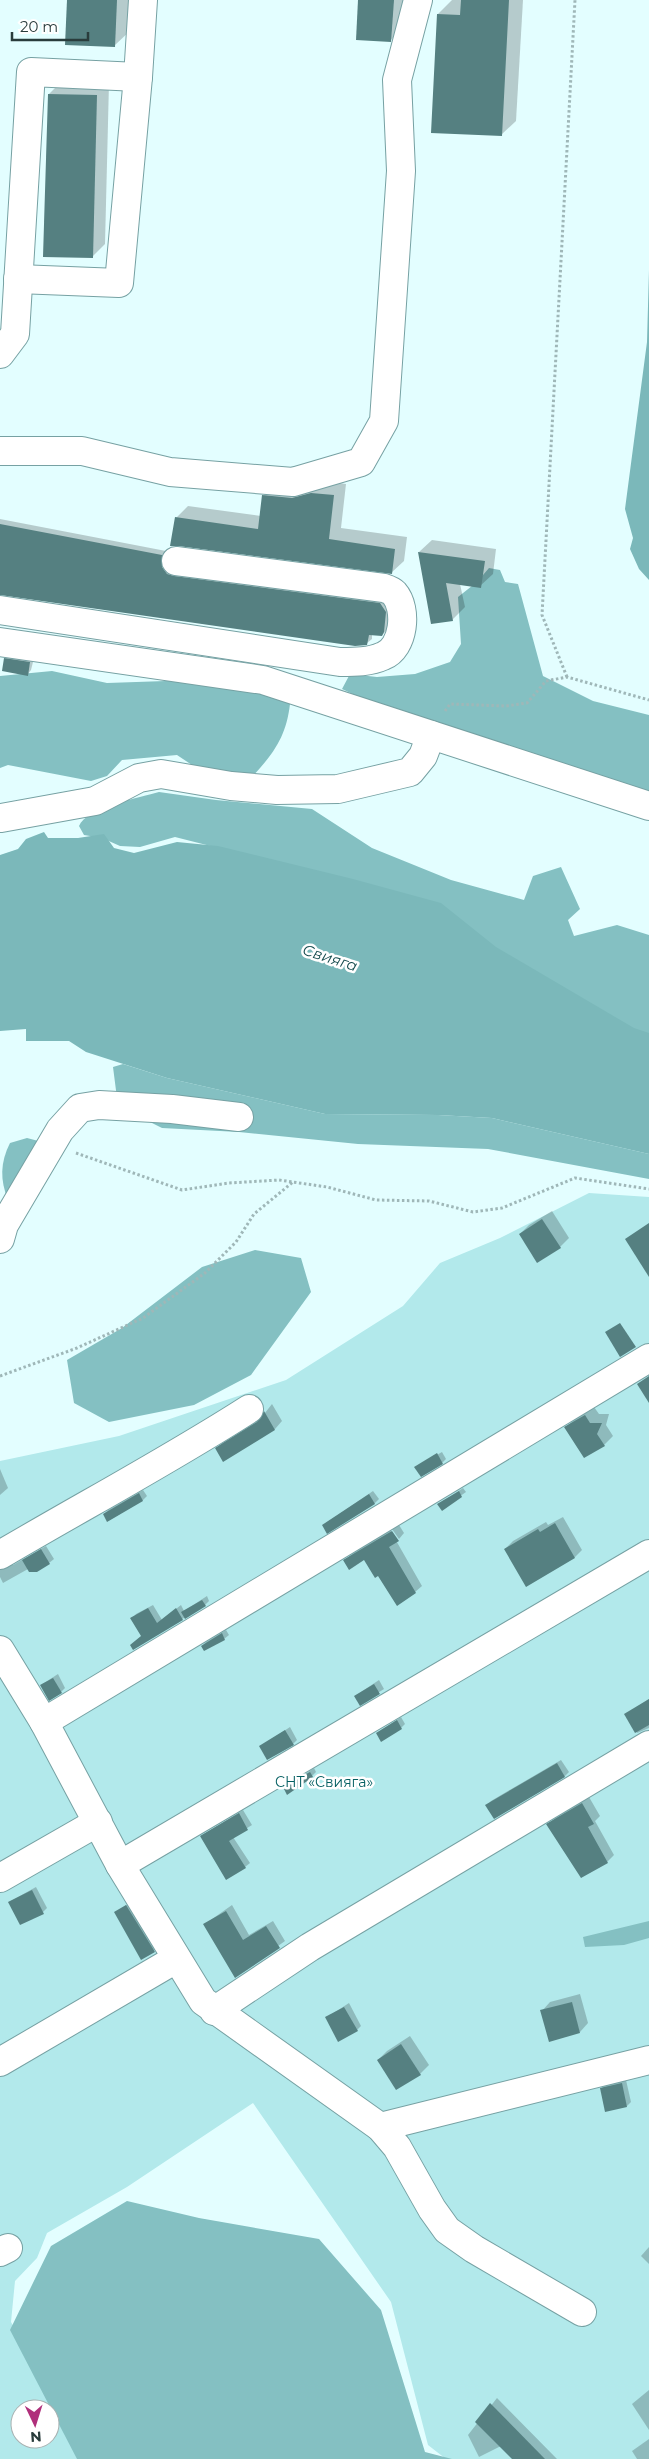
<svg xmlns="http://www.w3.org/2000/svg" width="649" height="2459" viewBox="0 0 649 2459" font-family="Montserrat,sans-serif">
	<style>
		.green { fill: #b2e9eb; fill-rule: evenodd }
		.forest { fill: #84c0c2 }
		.water { fill: #7bb8ba }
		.shadow { fill: #0003 }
		.building { fill: #558081 }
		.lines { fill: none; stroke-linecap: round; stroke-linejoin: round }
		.minor-casing { stroke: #76a1a3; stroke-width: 30 }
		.path { stroke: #9fb7b8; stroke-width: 3; stroke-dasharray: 2.5 2.5; stroke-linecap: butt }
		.minor { stroke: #fff; stroke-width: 28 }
		.labels { text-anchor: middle; stroke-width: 5; stroke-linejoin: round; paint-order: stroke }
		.park-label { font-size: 14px; fill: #035e61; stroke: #fff }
		.water-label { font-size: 15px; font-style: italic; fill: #154b4e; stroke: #fff }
	</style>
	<rect width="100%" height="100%" fill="#e3feff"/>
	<path class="green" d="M589,1193L649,1197V2459H446L428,2445L391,2302L253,2103L127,2187L47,2233L37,2258L15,2281L11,2322L56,2405L100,2459H0V1461L119,1436L286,1380L403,1306L440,1263L500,1238ZM20,2409H50V2439H20Z"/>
	<g class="forest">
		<polygon points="489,568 500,570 505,582 518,584 543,676 593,701 649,715 649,800 372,703 342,689 350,674 377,677 415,674 450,662 461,644 458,597 477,582"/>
		<path d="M52,671L107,683L195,680L221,688L259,689L290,704C286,737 274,753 252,777L201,771L177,755L122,760L107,776L91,781L8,765L0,768V676Z"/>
		<path d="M159,792L216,800L312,809L372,848L451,880L524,900L533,876L561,867L580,909L568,920L574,936L617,925L649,935V1046L297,868L175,837L140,847L120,846L102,838L84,835L79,826C86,808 141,797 159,792Z"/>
		<polygon points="123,1064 167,1078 325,1114 438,1115 492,1118 649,1154 649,1179 488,1149 358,1144 239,1132 162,1128 118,1106 113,1067"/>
		<path d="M27,1138L46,1143L8,1200C0,1180 0,1163 10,1143Z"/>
		<polygon points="255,1250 301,1258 311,1292 251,1375 194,1405 109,1422 74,1403 67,1360 122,1328 202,1267"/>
		<polygon points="649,1921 649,1938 624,1945 585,1947 583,1937"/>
		<polygon points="127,2201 199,2218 319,2239 381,2310 425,2452 452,2459 77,2459 10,2330 51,2246"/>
	</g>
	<g class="water">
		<polygon points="649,270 649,580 639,569 630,549 633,538 625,509 647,342"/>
		<polygon points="44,832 48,838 78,838 104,834 114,848 134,853 177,842 218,846 353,879 441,903 496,947 634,1028 649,1033 649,1154 492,1118 438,1115 325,1114 167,1078 86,1052 69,1041 26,1041 26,1029 0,1031 0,855 18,849 26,839"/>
	</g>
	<g class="shadow">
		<polygon points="69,0 132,0 131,30 114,46"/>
		<polygon points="359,0 408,0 406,25 390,41"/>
		<polygon points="452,0 523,0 516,121 501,135 438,14"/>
		<polygon points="62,81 109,83 105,244 92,257 49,94"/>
		<polygon points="324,481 346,484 341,528 407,537 404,561 391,573 176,518 188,506 261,516 263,496 275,484"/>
		<polygon points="0,519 166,551 166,563 385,599 390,611 387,630 382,635 372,634 372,639 367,643 0,594"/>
		<polygon points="432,540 496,549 493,574 480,586 460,584 465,607 452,620 419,552"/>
		<polygon points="9,655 34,658 31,670 27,675 5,659"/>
		<polygon points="552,1211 569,1238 560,1247 520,1234 529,1225"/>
		<polygon points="272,1404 282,1421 275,1429 224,1460 217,1448 224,1441 261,1418"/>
		<polygon points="594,1407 599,1414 609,1414 606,1425 613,1436 604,1445 566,1427 575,1419"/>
		<polygon points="442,1452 446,1459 442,1463 416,1467"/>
		<polygon points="0,1469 8,1488 0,1495"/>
		<polygon points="463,1488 466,1492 442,1509 439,1504"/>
		<polygon points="143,1490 147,1496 143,1500 108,1521 104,1514 108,1510"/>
		<polygon points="373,1491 379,1499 374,1504 323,1525"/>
		<polygon points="563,1517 582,1550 575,1557 527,1585 505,1549 513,1541 546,1522 548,1525"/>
		<polygon points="399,1525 404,1533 399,1539 392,1529"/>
		<polygon points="390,1530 422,1586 415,1592 378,1575 365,1559 345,1560 352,1554"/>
		<polygon points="46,1546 54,1559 49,1563 37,1570 28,1569 3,1583 0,1577 0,1565 13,1565"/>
		<polygon points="207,1596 209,1601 205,1605 133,1649 142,1636 132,1619 136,1614 153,1605 162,1620 181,1605 184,1611"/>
		<polygon points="226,1630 229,1635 224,1639 204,1650 202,1646 206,1642"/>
		<polygon points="58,1674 65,1688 61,1692 41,1685"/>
		<polygon points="379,1680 384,1689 360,1704 355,1696"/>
		<polygon points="649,1699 649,1728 637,1733 626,1714"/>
		<polygon points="401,1717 405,1724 401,1728 377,1733"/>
		<polygon points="290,1727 297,1740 293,1744 261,1746"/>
		<polygon points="561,1760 569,1772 565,1776 494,1818 487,1805 491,1801"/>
		<polygon points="314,1768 316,1772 312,1776 285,1788"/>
		<polygon points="589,1797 600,1816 595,1821 614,1855 607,1862 548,1825 555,1818"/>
		<polygon points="243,1810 252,1825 233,1837 250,1863 245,1867 201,1836"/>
		<polygon points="36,1887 47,1908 43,1912 9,1902"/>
		<polygon points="131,1902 158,1947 154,1951 116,1912"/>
		<polygon points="232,1905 249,1935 273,1921 285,1941 235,1977 205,1924"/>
		<polygon points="580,1994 588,2023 580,2032 542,2011 550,2002"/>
		<polygon points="349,2003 361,2026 357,2030 326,2018"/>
		<polygon points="410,2036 429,2065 420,2074 378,2060 387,2051"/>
		<polygon points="626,2080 631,2102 627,2106 601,2089 605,2085"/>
		<polygon points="649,2247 649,2264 641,2256"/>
		<polygon points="649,2390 649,2430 632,2404"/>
		<polygon points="497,2398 557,2459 513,2459 501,2446 479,2457 468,2435"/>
		<polygon points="50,2420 57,2433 50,2439"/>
		<polygon points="30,2439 49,2439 35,2447"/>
		<polygon points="649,2439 649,2459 637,2459 632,2451"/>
	</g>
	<g class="building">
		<polygon points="67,0 117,0 115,47 65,45"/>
		<polygon points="358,0 394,0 391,42 356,40"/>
		<polygon points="461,0 509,0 502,136 431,133 437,14 460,15"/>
		<polygon points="48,94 97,95 93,258 43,257"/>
		<polygon points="311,493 334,495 329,539 395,549 392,574 178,546 170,546 175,517 258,529 262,495 292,498"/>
		<polygon points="0,524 162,555 162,567 167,574 174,576 380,603 386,612 384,632 382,636 369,635 367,645 355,646 0,595"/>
		<polygon points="418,552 485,561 481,588 446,583 453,621 431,624"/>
		<polygon points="4,658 30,662 28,676 2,671"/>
		<polygon points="542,1219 561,1248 537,1263 519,1234"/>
		<polygon points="649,1223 649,1277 625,1239"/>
		<polygon points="620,1323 636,1347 620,1357 605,1332"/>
		<polygon points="649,1376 649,1403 637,1384"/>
		<polygon points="264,1411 275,1430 223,1462 215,1448 257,1422"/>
		<polygon points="585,1415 590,1423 602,1423 597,1434 605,1446 584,1458 564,1427"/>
		<polygon points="437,1453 443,1464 421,1477 414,1467"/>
		<polygon points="459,1491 462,1497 442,1511 437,1504"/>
		<polygon points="139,1493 143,1501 107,1522 103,1514"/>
		<polygon points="369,1494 375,1504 327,1534 322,1525"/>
		<polygon points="555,1523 575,1558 526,1587 504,1549 538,1529 540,1532"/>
		<polygon points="392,1531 399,1541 389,1547 416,1593 397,1606 378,1576 375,1578 364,1560 349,1570 343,1560"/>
		<polygon points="41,1549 50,1564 37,1572 29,1572 22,1560"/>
		<polygon points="202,1600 206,1606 185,1619 181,1612"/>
		<polygon points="148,1608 157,1623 176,1608 183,1620 133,1650 130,1645 141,1636 130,1618"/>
		<polygon points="222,1633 225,1640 204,1651 201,1646"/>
		<polygon points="53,1678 62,1693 49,1701 40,1685"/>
		<polygon points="374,1684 380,1694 360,1706 354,1696"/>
		<polygon points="649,1699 649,1725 635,1733 624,1714"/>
		<polygon points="397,1720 402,1729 381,1742 376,1733"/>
		<polygon points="285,1730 294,1745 267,1760 259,1746"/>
		<polygon points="557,1763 565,1777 494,1819 485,1805"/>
		<polygon points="310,1772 313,1777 287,1795 283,1787"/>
		<polygon points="582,1803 594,1824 588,1827 608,1863 581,1878 546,1824"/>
		<polygon points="239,1813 248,1830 229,1841 246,1868 226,1880 200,1836"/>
		<polygon points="32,1890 44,1914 20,1925 8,1902"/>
		<polygon points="126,1905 155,1952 141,1960 114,1912"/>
		<polygon points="226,1911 243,1940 266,1926 280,1948 235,1978 203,1924"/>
		<polygon points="572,2002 580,2033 549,2042 540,2010"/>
		<polygon points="344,2007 358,2031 338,2042 325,2017"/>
		<polygon points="401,2044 421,2075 396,2090 377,2060"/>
		<polygon points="622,2083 627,2107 605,2112 600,2088"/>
		<polygon points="490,2403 545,2459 512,2459 475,2422"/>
	</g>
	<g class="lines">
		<defs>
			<g id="minor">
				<polyline points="18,279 119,283 138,77"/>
				<polyline points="0,354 15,334 31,72 138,77 143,0"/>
				<polyline points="0,451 82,451 170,472 293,482 361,462 384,421 401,171 397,80 418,0"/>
				<path d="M0,610L340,662C355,662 370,662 383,656C404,648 408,609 394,593C392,591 387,589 384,588L176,561"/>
				<polyline points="0,642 263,680 649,806"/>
				<polyline points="1,818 95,801 139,778 161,774 231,786 277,790 338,789 410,772 423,756 431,735"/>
				<polyline points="0,1239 4,1225 60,1130 80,1108 99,1105 172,1109 239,1117"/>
				<path d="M0,1555C83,1506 168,1461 249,1409"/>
				<polyline points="0,1650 44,1722 120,1865 203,2001 380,2127 397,2147 432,2209 447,2230 474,2249 582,2312"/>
				<polyline points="44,1722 649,1358"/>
				<polyline points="120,1865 649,1554"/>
				<polyline points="0,1878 98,1822"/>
				<polyline points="214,2011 310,1947 649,1745"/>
				<polyline points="0,2062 176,1959"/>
				<polyline points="380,2127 649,2060"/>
				<polyline points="0,2252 8,2248"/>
			</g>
		</defs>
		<use href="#minor" class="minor-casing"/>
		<g class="path">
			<polyline points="567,677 542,615 575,0"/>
			<polyline points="445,711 450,704 506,706 527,703 546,681 567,677 649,700"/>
			<polyline points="76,1153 182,1190 229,1183 279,1180 327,1187 376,1200 429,1201 473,1212 502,1208 575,1178 649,1189"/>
			<polyline points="0,1376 77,1348 143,1318 205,1273 236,1242 254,1214 293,1182"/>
		</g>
		<use href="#minor" class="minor"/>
	</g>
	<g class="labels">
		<g class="park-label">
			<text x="324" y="1787">СНТ «Свияга»</text>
		</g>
		<g class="water-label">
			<text transform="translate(330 958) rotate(18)" y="5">Свияга</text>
		</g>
	</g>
	<g transform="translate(35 2424) rotate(176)"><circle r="24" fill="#ffffff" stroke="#a9b1b1"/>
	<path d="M0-4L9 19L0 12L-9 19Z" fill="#b02f7b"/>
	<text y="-8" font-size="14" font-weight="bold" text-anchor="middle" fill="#293c3c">N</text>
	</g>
	<path d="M12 32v8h76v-8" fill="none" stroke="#293c3c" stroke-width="2.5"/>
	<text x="20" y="32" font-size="15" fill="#293c3c" stroke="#ffffff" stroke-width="4" paint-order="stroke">20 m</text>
</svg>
